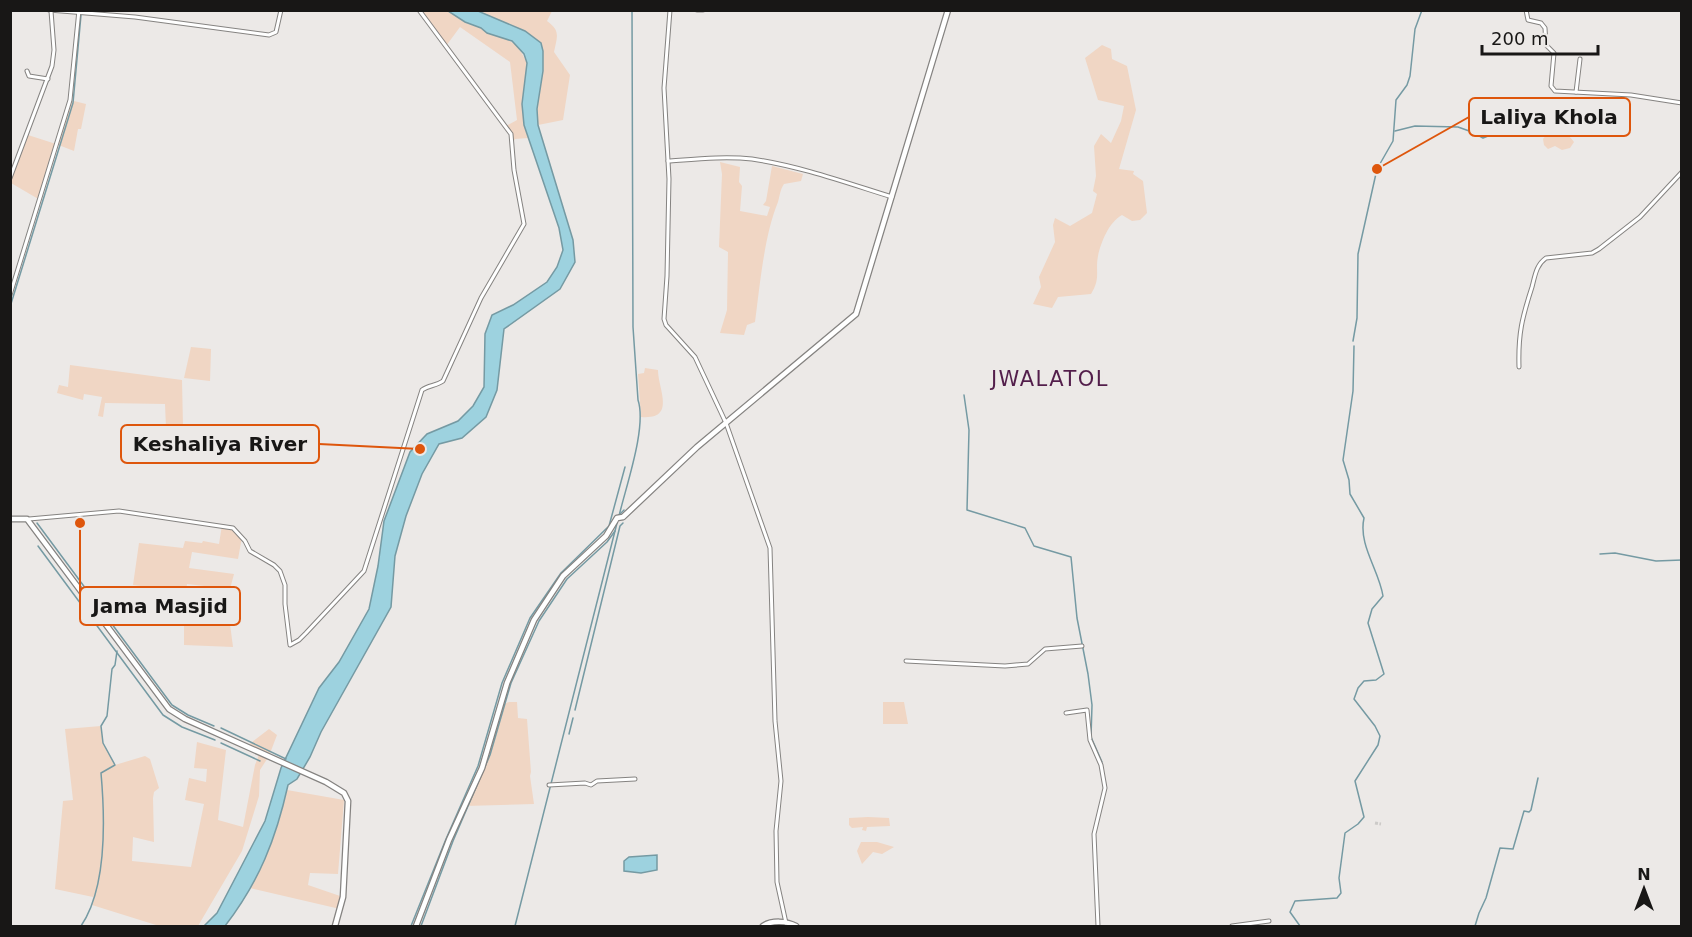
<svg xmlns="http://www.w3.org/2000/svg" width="1692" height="937" viewBox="0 0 1692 937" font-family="'DejaVu Sans',sans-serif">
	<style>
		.green { fill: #f0d6c4 }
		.water { fill: #9dd2df; stroke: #759aa3; stroke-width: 1.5 }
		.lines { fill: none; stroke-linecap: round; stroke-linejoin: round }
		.stream { stroke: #759aa3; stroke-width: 1.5 }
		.street-tunnel { stroke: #cccac8; stroke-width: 3; stroke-dasharray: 3 1.5; stroke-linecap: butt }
		.street-casing { stroke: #858381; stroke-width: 5 }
		.secondary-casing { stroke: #858381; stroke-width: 7 }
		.street { stroke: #fff; stroke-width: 3 }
		.secondary { stroke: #fff; stroke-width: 4.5 }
		.labels { text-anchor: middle; stroke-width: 4.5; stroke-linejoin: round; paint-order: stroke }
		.quarter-label { font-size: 21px; letter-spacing: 1.5px; fill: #531e4b; stroke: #ece9e7 }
		.leader { fill: none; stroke: #de560c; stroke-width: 2 }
		.callout-dot { fill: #de560c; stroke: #ece9e7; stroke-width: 2 }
		.callout { fill: #ece9e7; stroke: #de560c; stroke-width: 2 }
		.callout-label { font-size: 20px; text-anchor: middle; font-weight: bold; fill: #181716 }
	</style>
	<rect width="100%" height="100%" fill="#ece9e7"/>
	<g class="green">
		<polygon points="419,11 448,11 466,23 481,28 487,33 503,37 518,46 527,63 522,104 524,125 528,138 515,139 512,144 511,134 506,126 517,120 510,62 460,27 446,46"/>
		<path d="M478,11H552L547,21C561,31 557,37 554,52L570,75L563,120L538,125L537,109L543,71L525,31Z"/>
		<path d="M1102,45L1111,49L1112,59L1127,66L1136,110L1119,169L1134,171L1133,174L1143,181L1147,213L1140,220L1132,221L1122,215C1109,222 1101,242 1098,256C1095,272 1101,278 1091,294L1058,297L1052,308L1033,304L1041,287L1039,277L1055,242L1053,225L1055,218L1070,226L1092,213L1097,194L1093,191L1096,176L1094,146L1101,134L1111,143L1121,121L1124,106L1098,100L1085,58Z"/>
		<polygon points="70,100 86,104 81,129 78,129 74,151 56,144 40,200 11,183 11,178 28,135 56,144"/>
		<path d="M1552,132C1562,132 1568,133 1574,142L1570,148L1562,150L1555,146L1548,149L1544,145L1543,139L1547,134Z"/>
		<path d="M720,162L740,167L739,182L742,186L740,211L767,216L770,207L763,205L766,201L772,166L803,174L801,181L784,184C780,190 780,195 778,202C764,236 760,285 755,322L747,325L744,335L720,333L727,310L728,252L719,247L722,174Z"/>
		<polygon points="191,347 211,349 210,381 184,378"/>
		<polygon points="70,365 182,380 183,427 166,428 165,404 105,403 103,417 98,416 102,397 84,394 83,400 57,393 59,385 68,387"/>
		<path d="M645,368L658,370C658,389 677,420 641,417L638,374L644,373Z"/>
		<polygon points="222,525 233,528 242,537 238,559 192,552 189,568 234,574 230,589 187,584 186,592 133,585 139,543 183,548 185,541 202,543 203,541 219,544"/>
		<polygon points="184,624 230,624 233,647 184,645"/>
		<polygon points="509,702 517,702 518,718 527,719 531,772 530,776 534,804 465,806 482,768 501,705"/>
		<polygon points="883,702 904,702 908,724 883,724"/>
		<polygon points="101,726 103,743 115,765 145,756 150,759 159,788 154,792 153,798 154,842 133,837 132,861 191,867 204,804 185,800 189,778 206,782 207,769 194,768 197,742 226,750 218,820 243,827 255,765 260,752 247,746 269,729 277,735 269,756 260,770 259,796 242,851 198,926 156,926 156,925 92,905 93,897 55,889 63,801 73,800 65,729"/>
		<path d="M287,790L344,800L338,874L310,873L308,885L343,897L340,909L250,888C268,857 279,826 287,790Z"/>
		<polygon points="868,817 889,818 890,826 867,827 866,831 862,830 863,827 852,828 849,825 849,818"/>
		<polygon points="861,842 877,842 894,847 882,854 873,852 862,864 857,851"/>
	</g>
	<g class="water">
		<path d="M448,11H478L525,31L541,43L543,51V71L537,109L538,125L573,240L575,262L560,289L504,329L497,390L486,417L462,438L439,444L422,474L406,516L395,556L391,607L321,732L310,757L297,779L288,785C276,839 259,882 225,926H204L217,913L265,821L281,768L319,688L339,662L369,609L378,566L384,521L410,452L427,434L458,421L473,406L484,387L485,334L492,315L513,305L547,282L557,267L563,250L559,228L524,125L522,104L527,63L524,54L512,41L487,33L481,28L465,22Z"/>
		<polygon points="657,855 657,870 641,873 624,871 624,861 629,857"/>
	</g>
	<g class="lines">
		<g class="stream">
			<polyline points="1395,131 1415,126 1458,127 1472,132 1483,138 1488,136 1494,117 1533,114 1536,113 1539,106 1543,102 1579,99 1590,103 1601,100"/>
			<polyline points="10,307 73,103 81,15"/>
			<polyline points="1353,341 1357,318 1358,254 1377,169 1393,141 1396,100 1407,85 1410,76 1415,29 1422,10"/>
			<polyline points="964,395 969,430 967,510 1025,528 1034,546 1071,557 1077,618 1088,674 1092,705 1091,737 1102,762"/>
			<polyline points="619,515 624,510"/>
			<path d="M619,516C626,486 647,427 638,400L633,327L632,10"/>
			<polyline points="37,523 172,705 188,715 214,726"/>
			<polyline points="38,546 163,715 182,727 215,740"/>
			<polyline points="1600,554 1615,553 1656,561 1682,560"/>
			<polyline points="575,710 620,526 623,523"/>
			<polyline points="221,728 286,759"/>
			<polyline points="569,734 573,718"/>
			<polyline points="221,743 260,761"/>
			<path d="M81,926C107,888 105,818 101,773L115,765L103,743L101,726L107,716L112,669L115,665L117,651"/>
			<polyline points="411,926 446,839 478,766 502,683 530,618 561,573 609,526 625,467"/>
			<polyline points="421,926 453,841 490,755 511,683 539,621 567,579 607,542 615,531"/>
			<polyline points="515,926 617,523"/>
			<path d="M1300,926L1290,912L1295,901L1337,898L1341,893L1339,878L1345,833L1358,824L1364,817L1355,781L1378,745L1380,736L1375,726L1354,699L1358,688L1364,681L1376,680L1384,674L1368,623L1372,609L1383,596C1379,570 1358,545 1364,518L1350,494L1349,480L1343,460L1353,391L1354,346"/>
			<polyline points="1475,926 1479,913 1486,898 1500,848 1513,849 1524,811 1529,812 1531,810 1538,778"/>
		</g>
		<polyline class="street-tunnel" points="1375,823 1381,824"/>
		<defs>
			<g id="street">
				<polyline points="49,10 135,17 269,35 276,32 281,10"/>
				<polyline points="670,10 664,88 669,179 667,276 664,319 666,325 695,357 726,423 770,548 775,721 781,781 776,831 777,882 786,923"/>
				<polyline points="697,10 703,10"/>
				<polyline points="1526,10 1528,20 1541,23 1545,28 1546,45 1554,53 1551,86 1555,91 1631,95 1682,103"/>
				<polyline points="27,71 29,76 48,79"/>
				<polyline points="1576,92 1580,59"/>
				<path d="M668,161C696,159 725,156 752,159C800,166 847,183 892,197"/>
				<polyline points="10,178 52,66 54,50 51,11"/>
				<polyline points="10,295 70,100 79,10"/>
				<path d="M1519,367C1518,334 1522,318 1532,287C1535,276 1536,265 1546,258L1592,253L1599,249L1640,217L1682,172"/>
				<path d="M29,519L119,511L233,528L245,541L250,551L274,565L280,571L285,585V604L290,645L299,640L306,633L364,571L422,390C429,385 436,386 443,381L481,298L524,224L514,170L511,134L419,10"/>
				<polyline points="906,661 1005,666 1028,664 1045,649 1082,646"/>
				<polyline points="1066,713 1087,710 1090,740 1101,765 1105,788 1094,834 1098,926"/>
				<polyline points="549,785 585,783 591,785 597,781 635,779"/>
				<polyline points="1232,926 1269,921"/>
			</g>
			<g id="secondary">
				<polyline points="10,519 27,519 169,709 185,719 326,782 344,793 348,801 343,897 335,926"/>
				<polyline points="416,926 449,840 482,768 507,683 534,620 563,576 606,536 617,518 623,517 697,447 856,314 948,10"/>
				<path d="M763,926C772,920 787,921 796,926"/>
			</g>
		</defs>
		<use href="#street" class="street-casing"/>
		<use href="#secondary" class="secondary-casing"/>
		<use href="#street" class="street"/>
		<use href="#secondary" class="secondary"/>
	</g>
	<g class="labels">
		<g class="quarter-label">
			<text x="1050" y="386">JWALATOL</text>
		</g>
	</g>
	<path class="leader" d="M1377 169L1469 117M420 449L319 444M80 523L80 606"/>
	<g class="callout-dot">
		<circle cx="1377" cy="169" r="6"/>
		<circle cx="420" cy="449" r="6"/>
		<circle cx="80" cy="523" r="6"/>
	</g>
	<g class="callout">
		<rect x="1469" y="98" width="161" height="38" rx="6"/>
		<rect x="121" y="425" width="198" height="38" rx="6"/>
		<rect x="80" y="587" width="160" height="38" rx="6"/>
	</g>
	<g class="callout-label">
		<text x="1549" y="124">Laliya Khola</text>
		<text x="220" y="451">Keshaliya River</text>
		<text x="160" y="613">Jama Masjid</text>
	</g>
	<rect width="1692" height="937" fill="none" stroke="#181716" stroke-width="24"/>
	<g transform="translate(1644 889)" stroke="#ece9e7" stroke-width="4.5" paint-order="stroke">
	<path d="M0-4.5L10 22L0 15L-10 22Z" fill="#181716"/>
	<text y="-9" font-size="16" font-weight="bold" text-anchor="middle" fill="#181716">N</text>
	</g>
	<path d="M1482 45v9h116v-9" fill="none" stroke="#181716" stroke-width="3"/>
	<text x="1491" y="45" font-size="18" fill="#181716" stroke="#ece9e7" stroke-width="4.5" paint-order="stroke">200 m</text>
</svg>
